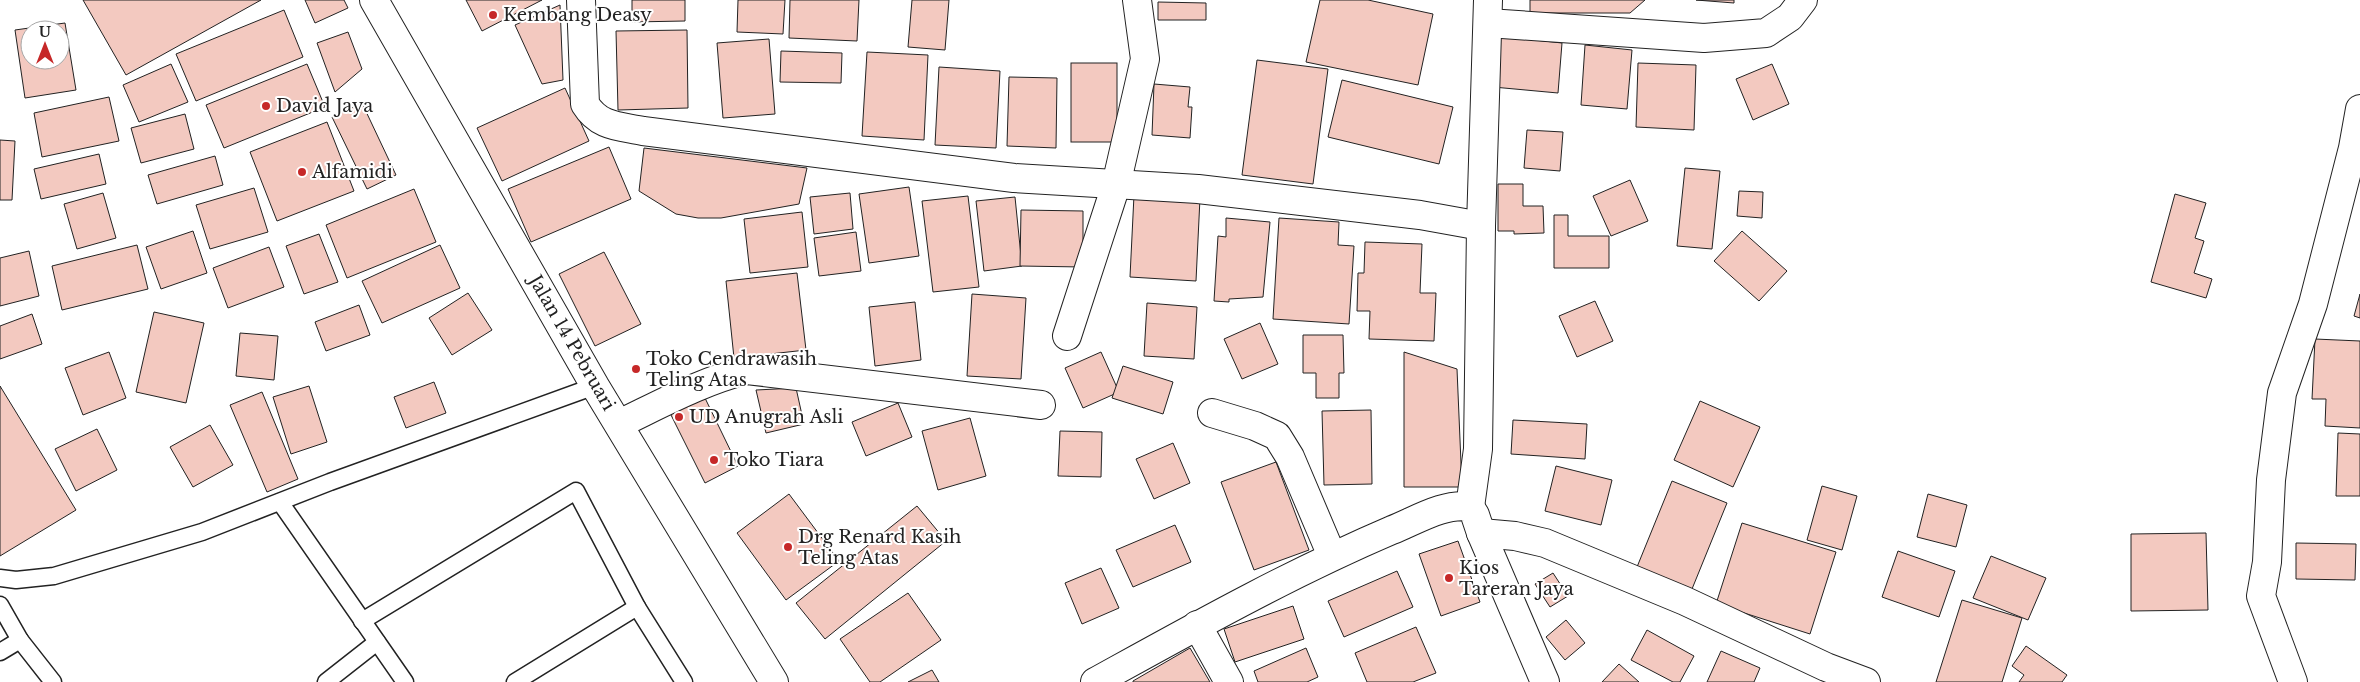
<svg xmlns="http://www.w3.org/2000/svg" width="2360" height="682" viewBox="0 0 2360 682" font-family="'Libre Baskerville',serif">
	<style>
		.building { fill: #f3c9c0; stroke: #222; fill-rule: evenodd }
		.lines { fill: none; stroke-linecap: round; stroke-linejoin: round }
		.lane-casing { stroke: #222; stroke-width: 19 }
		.street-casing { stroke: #222; stroke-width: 30 }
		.secondary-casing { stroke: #222; stroke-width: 30 }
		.lane { stroke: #fff; stroke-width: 16 }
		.street { stroke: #fff; stroke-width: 28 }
		.secondary { stroke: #fff; stroke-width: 28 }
		.poi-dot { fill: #c62828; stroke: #fff; stroke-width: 2 }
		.labels { text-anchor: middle; stroke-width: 4; stroke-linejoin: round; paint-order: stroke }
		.poi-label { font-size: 18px; fill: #222; stroke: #fff; text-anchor: start }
		.street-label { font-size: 18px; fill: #222; stroke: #fff }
	</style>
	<rect width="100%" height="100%" fill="#fff"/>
	<g class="building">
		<polygon points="83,0 261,0 126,75"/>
		<polygon points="305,0 344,0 348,8 315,23"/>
		<polygon points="466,0 542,0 482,31"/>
		<polygon points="632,0 685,0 685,21 632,22"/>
		<polygon points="738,0 785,0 783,34 737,32"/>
		<polygon points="790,0 859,0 857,41 789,38"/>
		<polygon points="912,0 949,0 945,50 908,47"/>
		<polygon points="1320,0 1368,0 1433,14 1418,85 1306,62"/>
		<polygon points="1530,0 1645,0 1630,13 1530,13"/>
		<polygon points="1696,0 1734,0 1734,3"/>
		<polygon points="1158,2 1206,3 1206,20 1158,20"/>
		<polygon points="560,5 563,80 542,84 515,25"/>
		<polygon points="284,10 303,57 196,101 176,54"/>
		<path d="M65,23L76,90L25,98L15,30ZM30,30H60V60H30Z"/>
		<polygon points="687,30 688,108 618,110 616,31"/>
		<polygon points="348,32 362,69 335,92 317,43"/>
		<polygon points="1498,36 1562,43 1558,93 1493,87"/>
		<polygon points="769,39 775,114 723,118 717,43"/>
		<polygon points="1585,45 1632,50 1627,109 1581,105"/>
		<polygon points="781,51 842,53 841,83 780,82"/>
		<polygon points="867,52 928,55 924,140 862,136"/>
		<polygon points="1257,60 1328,69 1313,184 1242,175"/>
		<rect x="1071" y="63" width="46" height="79"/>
		<polygon points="1638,63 1696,65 1694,130 1636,127"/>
		<polygon points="171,64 188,102 139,122 123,85"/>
		<polygon points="307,64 325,107 224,148 206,105"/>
		<polygon points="1772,64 1789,104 1753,120 1736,79"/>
		<polygon points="939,67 1000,71 996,148 935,145"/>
		<polygon points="1009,77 1057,78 1056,148 1007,146"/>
		<polygon points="1342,80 1453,107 1439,164 1328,137"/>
		<polygon points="1154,84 1190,87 1188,107 1192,107 1190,138 1152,135"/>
		<polygon points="565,88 589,141 502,181 477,128"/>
		<polygon points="109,97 119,141 42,157 34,113"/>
		<polygon points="362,103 396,175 367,189 332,117"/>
		<polygon points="185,114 194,149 141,163 131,128"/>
		<polygon points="327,122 354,191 277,221 250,152"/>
		<polygon points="1527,130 1563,132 1560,171 1524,168"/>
		<polygon points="0,140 15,141 12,200 0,200"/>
		<polygon points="609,147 631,199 531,242 508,189"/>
		<polygon points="644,148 807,168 799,204 721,218 698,218 676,214 639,191"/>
		<polygon points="99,154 106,184 41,199 34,169"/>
		<polygon points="215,156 223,185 157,204 148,175"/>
		<polygon points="1685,168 1720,171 1712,249 1677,246"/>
		<polygon points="1630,180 1648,221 1611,236 1593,196"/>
		<polygon points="1498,184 1523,184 1523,206 1543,206 1544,233 1514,234 1514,231 1498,231"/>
		<polygon points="909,187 919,256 869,263 859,194"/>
		<polygon points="254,188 268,232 210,249 196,205"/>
		<polygon points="414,189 436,242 347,278 326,225"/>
		<polygon points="1739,191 1763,192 1762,218 1737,216"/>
		<polygon points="103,193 116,238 77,249 64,204"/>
		<polygon points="850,193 853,229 814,234 810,197"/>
		<polygon points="2175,194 2206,203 2195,238 2204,241 2194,273 2212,279 2206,298 2151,282"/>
		<polygon points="1134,195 1200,198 1196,281 1130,277"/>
		<polygon points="968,196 979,287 933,292 922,201"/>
		<polygon points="1015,197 1022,266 984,271 976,201"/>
		<polygon points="1021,210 1083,211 1083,267 1020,266"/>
		<polygon points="802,212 808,267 750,273 744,219"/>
		<polygon points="1554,215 1568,215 1568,236 1609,236 1609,268 1554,268"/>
		<polygon points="1226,218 1270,222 1263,297 1229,299 1229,302 1214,301 1218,236 1226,237"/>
		<polygon points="1279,218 1339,222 1338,245 1354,246 1349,324 1273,319"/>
		<polygon points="193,231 207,273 161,289 146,247"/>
		<polygon points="1742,231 1787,271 1759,301 1714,261"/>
		<polygon points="856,232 861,271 819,276 814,238"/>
		<polygon points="319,234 338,282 304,294 286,246"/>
		<polygon points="1365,242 1422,244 1420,293 1436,293 1434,341 1369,339 1370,311 1357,311 1358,273 1364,273"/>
		<polygon points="137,245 148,289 62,310 52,266"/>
		<polygon points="440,245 460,288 382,323 362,281"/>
		<polygon points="269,247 284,287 228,308 213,268"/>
		<polygon points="29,251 39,296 0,306 0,258"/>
		<polygon points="604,252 641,324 595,346 559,274"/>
		<polygon points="797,273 806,350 734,358 726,281"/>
		<polygon points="468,293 492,330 452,355 429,318"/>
		<polygon points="972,294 1026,298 1021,379 967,376"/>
		<polygon points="2360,294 2360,318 2354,316"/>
		<polygon points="1595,301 1613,341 1577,357 1559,316"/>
		<polygon points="915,302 921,360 875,366 869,307"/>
		<polygon points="1147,303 1197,307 1194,359 1144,356"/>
		<polygon points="359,305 370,335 326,351 315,322"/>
		<polygon points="154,312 204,323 186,403 136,392"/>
		<polygon points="32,314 42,344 0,359 0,326"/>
		<polygon points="1260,323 1278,364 1242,379 1224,339"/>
		<polygon points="240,333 278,336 274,380 236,376"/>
		<polygon points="1303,335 1343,335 1344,373 1339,373 1339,398 1316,398 1316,373 1303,373"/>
		<polygon points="2315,339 2360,341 2360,428 2325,426 2326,399 2312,399"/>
		<polygon points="109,352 126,398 83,415 65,368"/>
		<polygon points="1101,352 1119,392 1083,408 1065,368"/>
		<polygon points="1404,352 1457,369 1462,487 1404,487"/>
		<polygon points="1123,366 1173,382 1163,414 1112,398"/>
		<polygon points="434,382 446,413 406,428 394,397"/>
		<polygon points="0,386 76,510 0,556"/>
		<polygon points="309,386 327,442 291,454 273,397"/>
		<polygon points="796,388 804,424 766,433 756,390"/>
		<polygon points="262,392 298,479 267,492 230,405"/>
		<polygon points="704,396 738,466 705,483 670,413"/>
		<polygon points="1700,401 1760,427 1733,487 1674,460"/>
		<polygon points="898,403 912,437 866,456 852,422"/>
		<polygon points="1371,410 1372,484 1324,485 1322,411"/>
		<polygon points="970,418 986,476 938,490 922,431"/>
		<polygon points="1513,420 1587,424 1585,459 1511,454"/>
		<polygon points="210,425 233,465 193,487 170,447"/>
		<polygon points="97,429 117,470 76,491 55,449"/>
		<polygon points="1060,431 1102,432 1101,477 1058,476"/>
		<polygon points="2338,433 2360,434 2360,496 2336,496"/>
		<polygon points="1173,443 1190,483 1154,499 1136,459"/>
		<polygon points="1276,462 1309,550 1254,570 1221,482"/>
		<polygon points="1556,466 1612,480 1601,525 1545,511"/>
		<polygon points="1672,481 1727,503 1692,589 1637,567"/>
		<polygon points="1822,486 1857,496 1842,550 1807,540"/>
		<polygon points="789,494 839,561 786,600 737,533"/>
		<polygon points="1928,494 1967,505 1956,547 1917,537"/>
		<polygon points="917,506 946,541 825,639 796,603"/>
		<polygon points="1742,523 1836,552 1810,634 1716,604"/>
		<polygon points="1175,525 1191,562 1133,587 1116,550"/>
		<polygon points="2206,533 2208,610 2131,611 2131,534"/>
		<polygon points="1458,541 1480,602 1441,616 1419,554"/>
		<polygon points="2296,543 2356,544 2355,580 2296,579"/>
		<polygon points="1898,551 1955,571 1939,617 1882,597"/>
		<polygon points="1991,556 2046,578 2028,620 1973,598"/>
		<polygon points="1101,568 1119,608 1082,624 1065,583"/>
		<polygon points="1397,571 1413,607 1344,637 1328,601"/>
		<polygon points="1553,573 1568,596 1550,607 1535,584"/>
		<polygon points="908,593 941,640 880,682 870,682 840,639"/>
		<polygon points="1962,600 2022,618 2002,682 1936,682"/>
		<polygon points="1293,606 1304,639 1235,662 1224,629"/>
		<polygon points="1566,620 1585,643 1565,660 1546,637"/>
		<polygon points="1416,627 1436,673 1413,682 1367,682 1355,653"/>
		<polygon points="1647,630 1694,656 1680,682 1673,682 1631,660"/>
		<polygon points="2026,646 2067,675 2062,682 2019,682 2024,675 2012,666"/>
		<polygon points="1190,648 1210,682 1133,682 1133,681"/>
		<polygon points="1306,648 1318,677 1307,682 1258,682 1254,671"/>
		<polygon points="1721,651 1760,668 1754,682 1707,682"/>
		<polygon points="1619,664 1639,682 1602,682"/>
		<polygon points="932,670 939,682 908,682"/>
	</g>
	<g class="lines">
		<defs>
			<g id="lane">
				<polyline points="280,502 405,682"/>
				<polyline points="0,578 16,580 54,576 202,532 330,482 595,386"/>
				<polyline points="0,605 20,640"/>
				<polyline points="362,621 576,491 637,607"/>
				<polyline points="0,652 20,640 53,682"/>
				<polyline points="326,682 377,642"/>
				<polyline points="515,682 637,607 684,682"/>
			</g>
			<g id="street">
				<path d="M581,0L585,104C599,127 619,126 643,131L1014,178L1198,189L1420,215L1481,226"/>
				<polyline points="1488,23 1704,38 1766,33 1790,17 1803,0"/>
				<polyline points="1067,336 1116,185 1145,59 1137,0"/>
				<polyline points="1212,413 1255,426 1277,436 1290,457 1332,556"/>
				<path d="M619,424C661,404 702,381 747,370L1041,405"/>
				<polyline points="1470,507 1478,449 1481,226 1488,0"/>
				<polyline points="1481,533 1515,536 1545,543 1685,601 1826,667 1866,682"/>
				<polyline points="1197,625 1229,682"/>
				<path d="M1095,682C1193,628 1289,574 1392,530C1415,521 1445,502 1470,507L1475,515L1481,533L1545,682"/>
				<polyline points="2293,682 2261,596 2267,562 2271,480 2282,393 2313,304 2353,148 2360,109"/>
			</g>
			<polyline id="secondary" points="374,0 595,386 774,682"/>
		</defs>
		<use href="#lane" class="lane-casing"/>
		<use href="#street" class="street-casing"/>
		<use href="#secondary" class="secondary-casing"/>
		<use href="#lane" class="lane"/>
		<use href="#street" class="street"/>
		<use href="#secondary" class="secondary"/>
	</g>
	<g class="poi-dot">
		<circle cx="493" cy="15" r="5"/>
		<circle cx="266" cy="106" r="5"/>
		<circle cx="302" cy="172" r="5"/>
		<circle cx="636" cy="369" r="5"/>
		<circle cx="679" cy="417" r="5"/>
		<circle cx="714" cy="460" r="5"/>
		<circle cx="788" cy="547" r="5"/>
		<circle cx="1449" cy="578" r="5"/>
	</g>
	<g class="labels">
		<g class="poi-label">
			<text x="503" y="21">Kembang Deasy</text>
			<text x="276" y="112">David Jaya</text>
			<text x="312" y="178">Alfamidi</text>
			<text x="646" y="365">Toko Cendrawasih<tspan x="646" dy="21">Teling Atas</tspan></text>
			<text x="689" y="423">UD Anugrah Asli</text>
			<text x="724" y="466">Toko Tiara</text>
			<text x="798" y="543">Drg Renard Kasih<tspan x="798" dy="21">Teling Atas</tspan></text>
			<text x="1459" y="574">Kios<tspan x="1459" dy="21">Tareran Jaya</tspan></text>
		</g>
		<g class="street-label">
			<text transform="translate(572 343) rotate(60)" y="6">Jalan 14 Pebruari</text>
		</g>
	</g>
	<g transform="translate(45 45)"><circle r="24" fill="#ffffff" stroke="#a7a7a7"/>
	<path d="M0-4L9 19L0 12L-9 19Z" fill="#c62828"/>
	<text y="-8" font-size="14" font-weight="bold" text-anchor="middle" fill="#222222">U</text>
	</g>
</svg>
